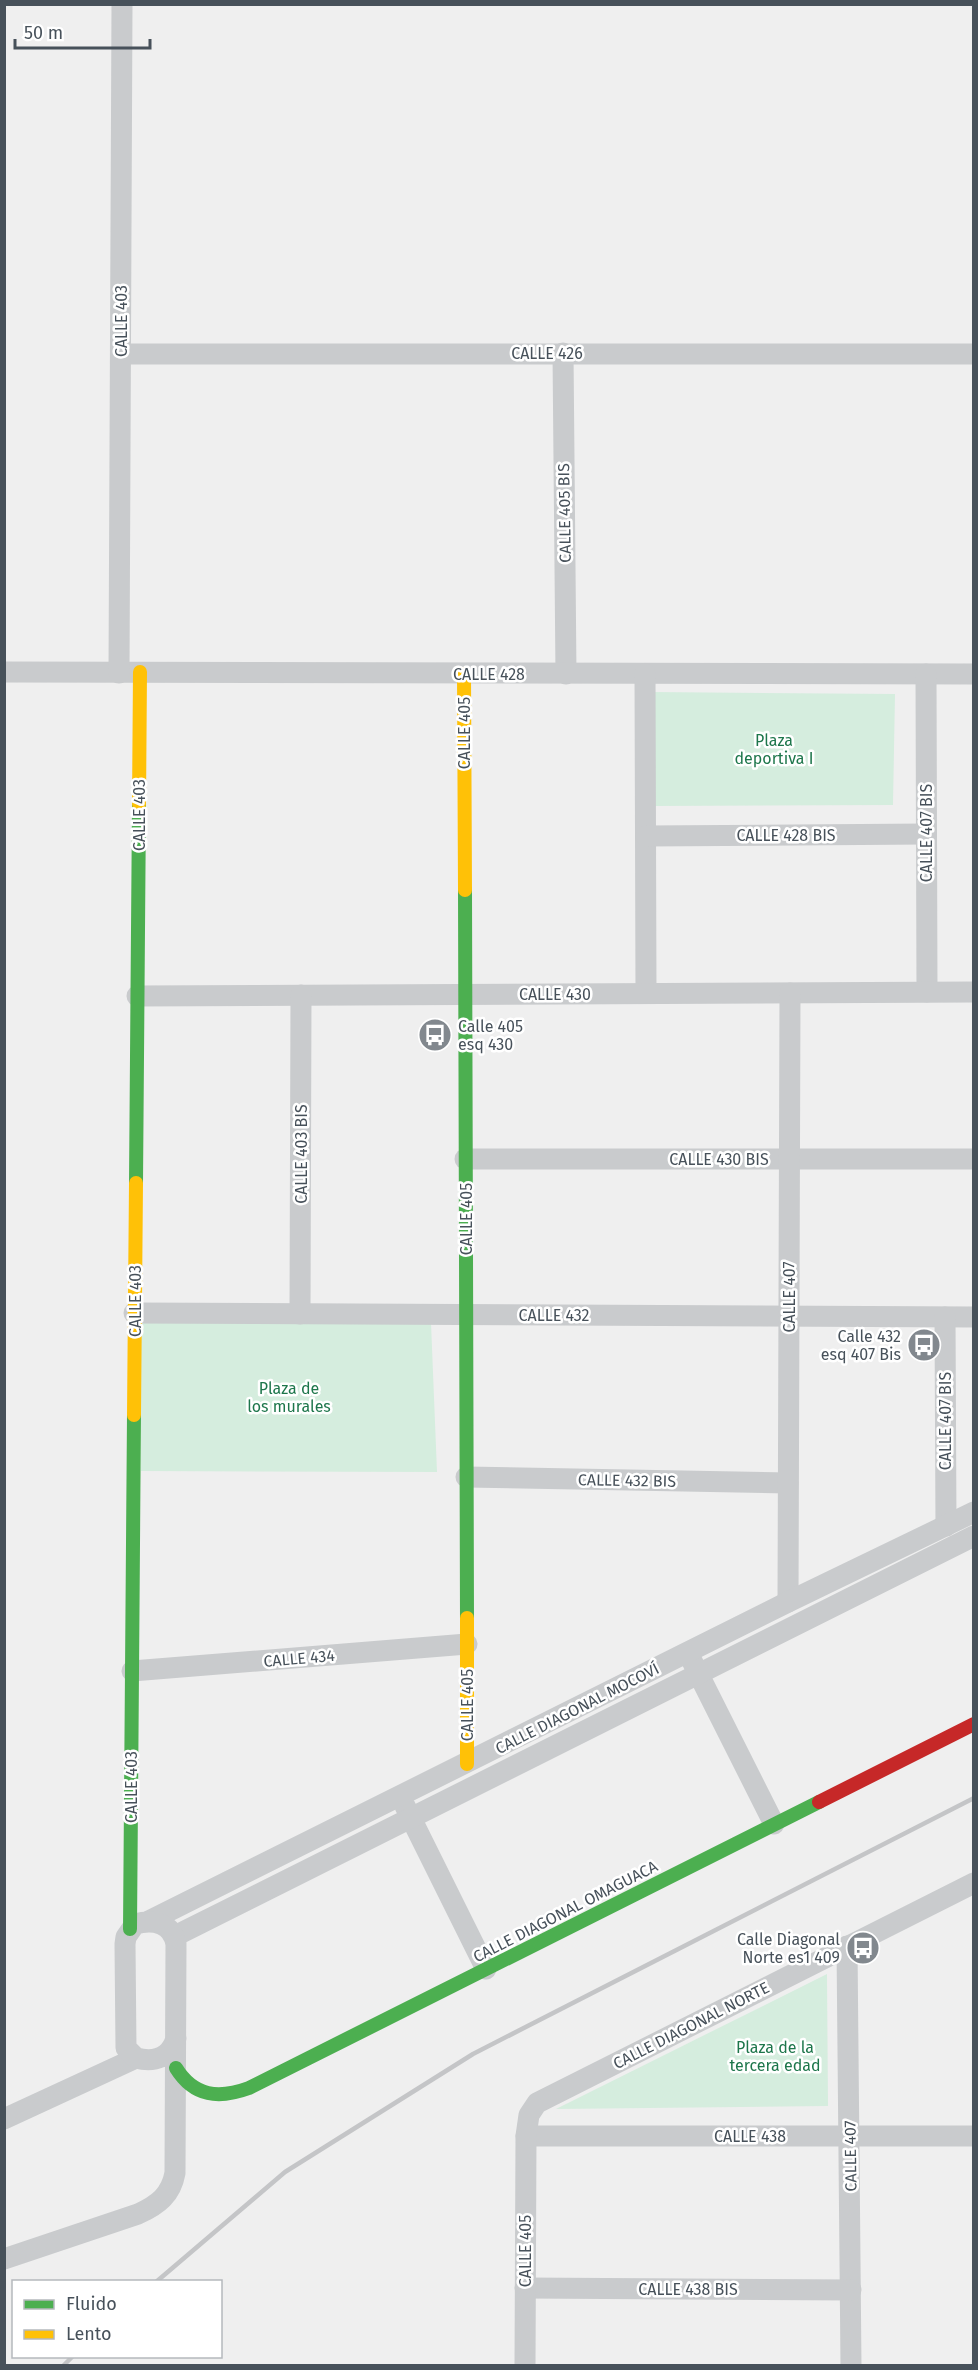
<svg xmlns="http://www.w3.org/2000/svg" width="978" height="2370" viewBox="0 0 978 2370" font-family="'Fira Sans',sans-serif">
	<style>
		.green { fill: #d5edde }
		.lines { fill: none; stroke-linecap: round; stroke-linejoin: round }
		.street { stroke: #c9cbcd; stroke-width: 21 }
		.fast { stroke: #4caf50; stroke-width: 14 }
		.slow { stroke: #ffc107; stroke-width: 14 }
		.jam { stroke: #c62828; stroke-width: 14 }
		.rail { stroke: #c4c5c7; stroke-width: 4.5 }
		.labels { text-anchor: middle; stroke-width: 5; stroke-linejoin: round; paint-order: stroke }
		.street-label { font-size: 16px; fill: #47515a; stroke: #fff }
		.park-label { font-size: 16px; fill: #1d764b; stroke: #fff }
		.poi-label { font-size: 16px; fill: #47515a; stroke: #fff; text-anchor: end }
	</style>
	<rect width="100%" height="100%" fill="#efefef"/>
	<g class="green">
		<polygon points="652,692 895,694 893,805 655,806"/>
		<polygon points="141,1323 431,1323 437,1472 141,1471"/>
		<polygon points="827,1974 828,2106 556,2109"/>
	</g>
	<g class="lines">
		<g class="street">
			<polyline points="563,353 566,674"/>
			<polyline points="121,354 974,354"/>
			<polyline points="4,672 974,674"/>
			<polyline points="119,673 122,4"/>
			<polyline points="645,674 646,993"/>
			<polyline points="926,674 927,992"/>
			<polyline points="646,836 926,834"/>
			<polyline points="137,996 974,992"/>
			<polyline points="465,1159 974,1159"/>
			<polyline points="134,1313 974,1317"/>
			<polyline points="300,1314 301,995"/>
			<polyline points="945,1317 946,1526"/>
			<polyline points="466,1477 788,1483"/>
			<polyline points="788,1602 790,993"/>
			<polyline points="692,1661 774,1824"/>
			<polyline points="132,1671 467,1644"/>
			<polyline points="405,1806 486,1969"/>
			<polyline points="149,1921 788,1602 974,1512"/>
			<polyline points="175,1936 974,1536"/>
			<polyline points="847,1946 851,2366"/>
			<polyline points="4,2119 136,2058"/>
			<polyline points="526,2136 974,2136"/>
			<path d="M4,2259L138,2214C158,2205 171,2195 175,2173L176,1944C172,1923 154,1919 135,1924L126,1937L125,1944L126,2048L136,2058C155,2063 171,2057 176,2038"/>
			<polyline points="525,2288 851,2290"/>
			<polyline points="525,2366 526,2136 529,2115 537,2103 974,1883"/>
		</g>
		<g class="fast">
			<polyline points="465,890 467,1618"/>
			<polyline points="136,1183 139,804"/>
			<polyline points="130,1929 134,1415"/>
			<path d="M176,2068C194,2097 219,2099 249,2088L819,1802"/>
		</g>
		<g class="slow">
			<polyline points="464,674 465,890"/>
			<polyline points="139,804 140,672"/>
			<polyline points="134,1415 136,1183"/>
			<polyline points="467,1618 467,1764"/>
		</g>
		<polyline class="jam" points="819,1802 974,1724"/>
		<g class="rail">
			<polyline points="156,2282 285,2172 473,2054 974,1798"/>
			<polyline points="63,2366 73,2356"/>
		</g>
	</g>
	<defs>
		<symbol id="bus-disc" viewBox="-11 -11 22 22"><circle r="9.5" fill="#82888e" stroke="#fff"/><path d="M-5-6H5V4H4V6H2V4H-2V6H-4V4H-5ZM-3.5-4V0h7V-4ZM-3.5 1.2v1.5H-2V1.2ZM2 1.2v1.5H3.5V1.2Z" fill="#fff"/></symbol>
	</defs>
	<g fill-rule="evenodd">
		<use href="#bus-disc" x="416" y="1016" width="38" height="38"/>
		<use href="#bus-disc" x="905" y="1326" width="38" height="38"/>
		<use href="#bus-disc" x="844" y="1929" width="38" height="38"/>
	</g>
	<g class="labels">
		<g class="street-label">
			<text transform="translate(121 321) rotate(-90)" y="6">CALLE 403</text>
			<text x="547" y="359">CALLE 426</text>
			<text transform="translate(564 513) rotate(-91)" y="6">CALLE 405 BIS</text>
			<text x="489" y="680">CALLE 428</text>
			<text transform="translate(464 733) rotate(-90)" y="6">CALLE 405</text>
			<text transform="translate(139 815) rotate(-90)" y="6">CALLE 403</text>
			<text transform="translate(926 833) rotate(-90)" y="6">CALLE 407 BIS</text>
			<text x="786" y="841">CALLE 428 BIS</text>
			<text x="555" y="1000">CALLE 430</text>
			<text transform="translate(301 1154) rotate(-90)" y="6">CALLE 403 BIS</text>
			<text x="719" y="1165">CALLE 430 BIS</text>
			<text transform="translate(466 1219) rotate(-90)" y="6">CALLE 405</text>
			<text transform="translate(789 1297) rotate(-90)" y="6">CALLE 407</text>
			<text transform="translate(135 1301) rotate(-90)" y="6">CALLE 403</text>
			<text x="554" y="1321">CALLE 432</text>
			<text transform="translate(945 1421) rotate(-90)" y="6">CALLE 407 BIS</text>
			<text transform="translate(627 1480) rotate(1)" y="6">CALLE 432 BIS</text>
			<text transform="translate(299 1658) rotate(-5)" y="6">CALLE 434</text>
			<text transform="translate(467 1705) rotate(-90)" y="6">CALLE 405</text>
			<text transform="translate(577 1708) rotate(-27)" y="6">CALLE DIAGONAL MOCOVÍ</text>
			<text transform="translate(131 1787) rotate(-90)" y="6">CALLE 403</text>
			<text transform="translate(565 1911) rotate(-27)" y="6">CALLE DIAGONAL OMAGUACA</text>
			<text transform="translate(691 2025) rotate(-27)" y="6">CALLE DIAGONAL NORTE</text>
			<text x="750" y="2142">CALLE 438</text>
			<text transform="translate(850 2156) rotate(-91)" y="6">CALLE 407</text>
			<text transform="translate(525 2251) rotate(-90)" y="6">CALLE 405</text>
			<text x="688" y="2295">CALLE 438 BIS</text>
		</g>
		<g class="park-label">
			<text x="774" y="746">Plaza<tspan x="774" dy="18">deportiva I</tspan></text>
			<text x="289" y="1394">Plaza de<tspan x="289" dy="18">los murales</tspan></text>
			<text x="775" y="2053">Plaza de la<tspan x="775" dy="18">tercera edad</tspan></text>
		</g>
		<g class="poi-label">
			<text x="458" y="1032" text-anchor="start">Calle 405<tspan x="458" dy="18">esq 430</tspan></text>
			<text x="901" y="1342">Calle 432<tspan x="901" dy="18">esq 407 Bis</tspan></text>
			<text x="840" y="1945">Calle Diagonal<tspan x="840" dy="18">Norte es1 409</tspan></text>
		</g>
	</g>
	<rect width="978" height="2370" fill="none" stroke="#47515a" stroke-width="12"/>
	<rect x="12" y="2280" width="210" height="78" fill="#ffffff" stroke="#b5b9bd" stroke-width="1.5"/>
	<rect x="24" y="2300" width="30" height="9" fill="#4caf50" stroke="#b5b9bd" stroke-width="1.5"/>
	<text x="66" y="2310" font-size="18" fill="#47515a">Fluido</text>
	<rect x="24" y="2330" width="30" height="9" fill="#ffc107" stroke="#b5b9bd" stroke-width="1.5"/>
	<text x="66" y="2340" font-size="18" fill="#47515a">Lento</text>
	<path d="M15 39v9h135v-9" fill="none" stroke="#47515a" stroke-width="3"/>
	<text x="24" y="39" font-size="18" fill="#47515a" stroke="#ffffff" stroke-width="4.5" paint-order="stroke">50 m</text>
</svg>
